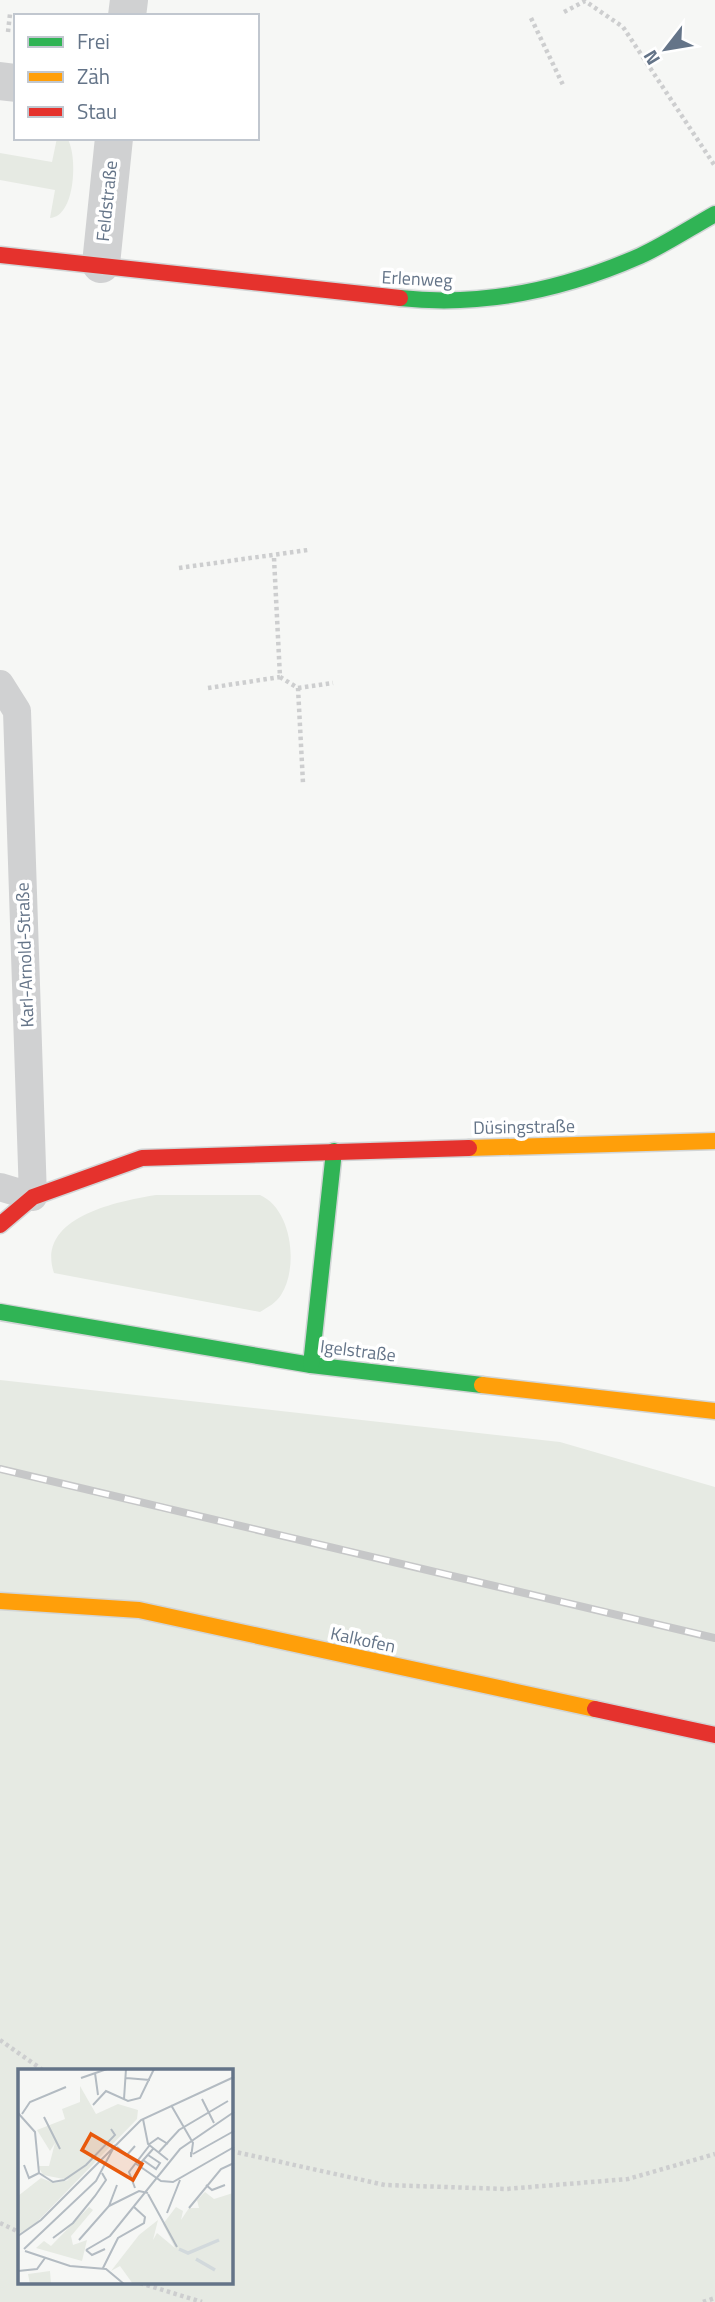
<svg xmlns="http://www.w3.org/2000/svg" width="715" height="2302" viewBox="0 0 715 2302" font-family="'Titillium Web',sans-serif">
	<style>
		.green { fill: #e6eae3; fill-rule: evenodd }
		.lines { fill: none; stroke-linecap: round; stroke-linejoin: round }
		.fast-casing { stroke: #d2d5d6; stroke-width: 19 }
		.slow-casing { stroke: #d2d5d6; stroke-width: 19 }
		.jam-casing { stroke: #d2d5d6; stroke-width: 19 }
		.path { stroke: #cdcecf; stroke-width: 4.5; stroke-dasharray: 3.5 3.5; stroke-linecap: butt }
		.lane { stroke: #d0d1d2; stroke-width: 28 }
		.street { stroke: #d0d1d2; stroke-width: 38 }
		.fast { stroke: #30b455; stroke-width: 16 }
		.slow { stroke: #ff9f0a; stroke-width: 16 }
		.jam { stroke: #e5322d; stroke-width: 16 }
		.rail-casing { stroke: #c6c7c8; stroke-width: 8 }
		.rail { stroke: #fff; stroke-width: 5; stroke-dasharray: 16; stroke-linecap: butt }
		.labels { text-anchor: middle; stroke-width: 7; stroke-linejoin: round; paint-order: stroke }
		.street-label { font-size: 18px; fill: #647488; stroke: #fff }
		.inset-river { fill: none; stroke: #d2d9dc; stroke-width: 3.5 }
		.inset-road { fill: none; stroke: #b3bbc2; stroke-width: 2 }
		.view { fill: #e8590c; fill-opacity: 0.15; stroke: #e8590c; stroke-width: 3.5 }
		.inset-edge { fill: none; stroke: #647488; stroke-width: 3.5 }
	</style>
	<rect width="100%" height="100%" fill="#f6f7f5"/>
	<g class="green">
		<path d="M57,138H67C78,154 76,217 50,218L55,190L0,180V153L52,162Z"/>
		<path d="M156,1195H260C292,1209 299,1267 281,1295C276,1303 268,1307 260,1312L54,1273C35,1217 119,1201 156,1195Z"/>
		<path d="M0,1380L560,1442L715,1487V2302H0ZM19,2071H231V2283H19Z"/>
	</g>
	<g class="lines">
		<defs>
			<g id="fast">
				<path d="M400,298C482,307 565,289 640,256C666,244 690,228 715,214"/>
				<polyline points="0,1312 311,1365 482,1385"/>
				<polyline points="311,1365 334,1151"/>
			</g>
			<g id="slow">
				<polyline points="469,1148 715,1141"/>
				<polyline points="482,1385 715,1411"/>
				<polyline points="0,1601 139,1610 595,1709"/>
			</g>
			<g id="jam">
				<polyline points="0,255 400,298"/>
				<polyline points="0,1225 33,1197 142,1158 469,1148"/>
				<polyline points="595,1709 715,1735"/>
			</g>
		</defs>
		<use href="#fast" class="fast-casing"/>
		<use href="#slow" class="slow-casing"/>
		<use href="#jam" class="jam-casing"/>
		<g class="path">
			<polyline points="564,12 585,1 623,27 715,166"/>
			<polyline points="531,18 563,85"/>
			<polyline points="8,32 10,14"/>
			<polyline points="274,558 280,677 298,688 303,783"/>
			<polyline points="179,568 308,550"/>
			<polyline points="208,688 280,677"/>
			<polyline points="298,688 333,683"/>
			<polyline points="0,2040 44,2071"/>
			<polyline points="231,2151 385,2185 506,2189 628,2179 715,2154"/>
			<polyline points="0,2223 19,2232"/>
			<polyline points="140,2283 202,2302"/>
			<polyline points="703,2302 715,2298"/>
		</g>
		<polyline class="lane" points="0,684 17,711 33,1197 0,1187"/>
		<g class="street">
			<polyline points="127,16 129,0"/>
			<polyline points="0,81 16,83"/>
			<polyline points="101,264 114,138"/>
		</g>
		<use href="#fast" class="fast"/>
		<use href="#slow" class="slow"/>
		<use href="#jam" class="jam"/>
		<defs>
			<polyline id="rail" points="0,1469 715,1638"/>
		</defs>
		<use href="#rail" class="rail-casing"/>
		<use href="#rail" class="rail"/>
	</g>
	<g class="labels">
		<g class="street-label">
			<text transform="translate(107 201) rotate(-84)" y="6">Feldstraße</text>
			<text transform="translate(417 279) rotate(3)" y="6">Erlenweg</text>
			<text transform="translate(25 955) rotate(-92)" y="6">Karl-Arnold-Straße</text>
			<text transform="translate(524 1127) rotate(-1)" y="6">Düsingstraße</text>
			<text transform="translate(358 1351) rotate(7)" y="6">Igelstraße</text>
			<text transform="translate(363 1640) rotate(12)" y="6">Kalkofen</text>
		</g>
	</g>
	<g transform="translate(18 2069)">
		<rect width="215" height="215" fill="#f6f7f5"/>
		<path d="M62,17L78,45L100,35L120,41L119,50L16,156L0,165V127L23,109L36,114L51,111L25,106L20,97H31L37,74L32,82L19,61L47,50L44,40L62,33ZM187,123L196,130L215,124V215H115L102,197L93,202L121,166L140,151L135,171L139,164L157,179L145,155L158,138L165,142L163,151L171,139H181L179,131ZM71,138L75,141L53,167L55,176L69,171L64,192L18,179L26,172L33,177ZM32,202L33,215H12L10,205Z" fill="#e6eae3"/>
		<path class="inset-river" d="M161,180L170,184L201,171M178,190L197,201"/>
		<path class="inset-road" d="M77,4L80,26M63,9L89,0M108,9L132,11M106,30L108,0M184,30L196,54M75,36L88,22L110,32L122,29L136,0M153,36L175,74L173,88V83M0,44L17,63L21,104L35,113L46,111L68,96L97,66L93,60M4,45L12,33L48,18M26,48L42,80M125,50L130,75L150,91M130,76L140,69L150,75M99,78L109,86L117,77M140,84L161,61L210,32M175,85L216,62M125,91L138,100L142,94L130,86M117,94L143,112L155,113L216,78M6,96L11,109L21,104M120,97L135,80M188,116L194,121L207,116M117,119L111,103L131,77M130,125L159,178M91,137L121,122L130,124M171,139L203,100L216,94M149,144L162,111M0,167L23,151L123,51L216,8M35,169L55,154L77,127L88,111L84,104M61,171L91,137L99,116M6,180L78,112L97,76M68,181L92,167L162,80L216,43M68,181L74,186L87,180M7,182L52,197L88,200L106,215M85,199L100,169L126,154L127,148L116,138M0,202L19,200L27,189"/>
		<path class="view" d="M73,65L124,95L115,111L64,81Z"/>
		<rect width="215" height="215" class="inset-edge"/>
	</g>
	<rect x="14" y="14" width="245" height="126" fill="#ffffff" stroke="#c1c7cf" stroke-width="2"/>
	<rect x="28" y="37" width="35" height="10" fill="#30b455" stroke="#c1c7cf" stroke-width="2"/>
	<text x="77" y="49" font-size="21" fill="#647488">Frei</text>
	<rect x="28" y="72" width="35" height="10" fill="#ff9f0a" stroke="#c1c7cf" stroke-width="2"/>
	<text x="77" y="84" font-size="21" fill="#647488">Zäh</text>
	<rect x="28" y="107" width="35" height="10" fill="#e5322d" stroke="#c1c7cf" stroke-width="2"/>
	<text x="77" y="119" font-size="21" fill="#647488">Stau</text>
	<g transform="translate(666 49) rotate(239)" stroke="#ffffff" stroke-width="5" paint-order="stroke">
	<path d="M0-5L12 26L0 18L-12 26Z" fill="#647488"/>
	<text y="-10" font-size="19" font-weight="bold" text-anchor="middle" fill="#647488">N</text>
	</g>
</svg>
